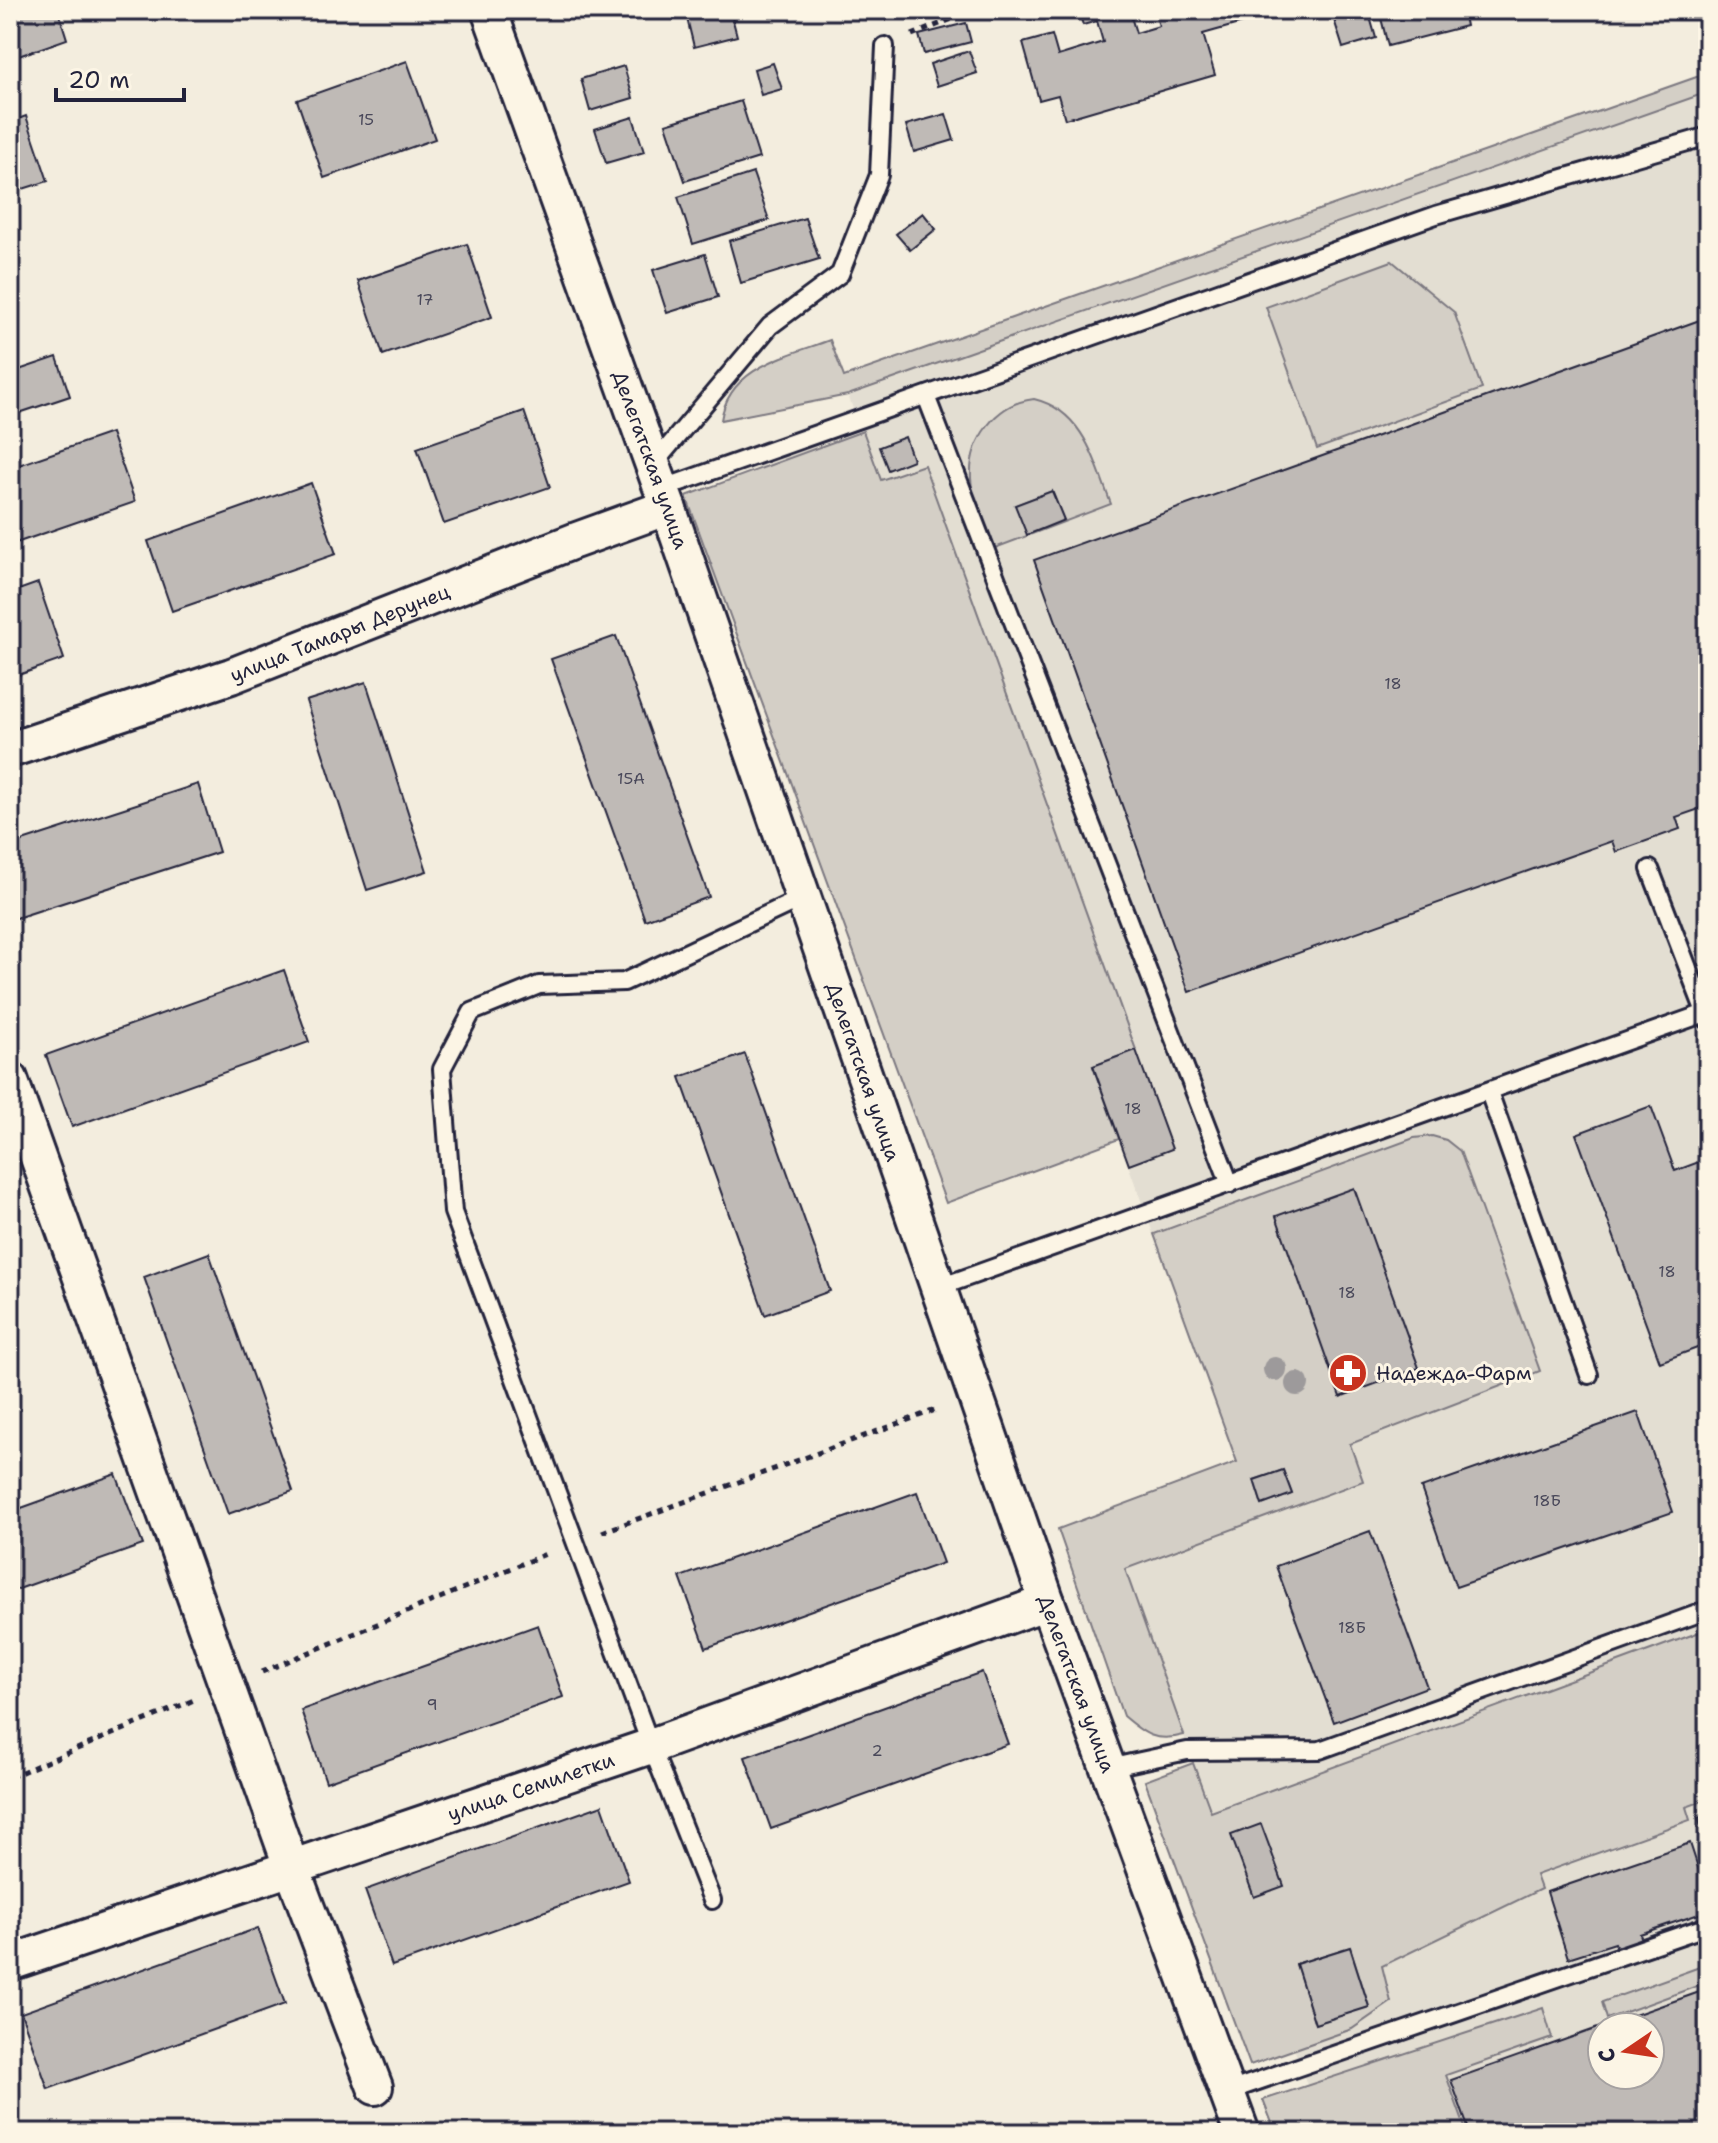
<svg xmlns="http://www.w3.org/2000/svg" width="1718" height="2143" viewBox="0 0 1718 2143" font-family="'Shantell Sans',sans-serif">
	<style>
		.built { fill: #e3ded2; fill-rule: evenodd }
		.green { fill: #d4cfc6; stroke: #7b7880; stroke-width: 2; fill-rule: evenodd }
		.building { fill: #bfbab6; stroke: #22223b; stroke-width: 2; fill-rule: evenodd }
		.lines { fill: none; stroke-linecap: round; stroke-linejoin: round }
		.lane-casing { stroke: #22223b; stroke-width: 22 }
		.street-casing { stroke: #22223b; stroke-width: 40 }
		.path { stroke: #22223b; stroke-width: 5; stroke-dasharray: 6 6; stroke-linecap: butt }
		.lane { stroke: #fcf5e5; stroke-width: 16 }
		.street { stroke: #fcf5e5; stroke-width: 34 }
		.tree { fill: #9d9a9b }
		.labels { text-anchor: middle; stroke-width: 6; stroke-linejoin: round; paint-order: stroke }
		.number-label { font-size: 16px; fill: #49485a }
		.street-label { font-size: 20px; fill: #22223b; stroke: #fcf5e5 }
		.poi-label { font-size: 20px; fill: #22223b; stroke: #fcf5e5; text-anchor: start }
	</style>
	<rect width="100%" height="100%" fill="#f3edde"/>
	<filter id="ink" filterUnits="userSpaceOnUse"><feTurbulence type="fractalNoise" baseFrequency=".0125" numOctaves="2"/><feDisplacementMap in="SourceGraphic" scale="16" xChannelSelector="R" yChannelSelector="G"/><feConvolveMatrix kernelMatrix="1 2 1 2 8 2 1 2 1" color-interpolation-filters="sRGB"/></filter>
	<g filter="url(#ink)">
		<path class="built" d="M1708,73V2133H1324L1125,1569L1257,1519L848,395L844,377ZM1602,2027H1650V2075H1602Z"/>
		<g class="green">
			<path d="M1708,73V92L848,395L721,420C729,367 787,356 830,340L844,377Z"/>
			<polygon points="1392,261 1454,312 1482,389 1317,449 1266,307"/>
			<path d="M1034,399C1084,411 1095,462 1111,504L995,548C986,527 972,502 971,478C969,440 996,403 1034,399ZM1052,491L1063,520L1016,505Z"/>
			<polygon points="863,431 881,480 924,465 1136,1050 1093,1066 1119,1139 946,1203 686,496"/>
			<path d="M1432,1136L1446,1140L1460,1151L1540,1371L1350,1444L1363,1481L1125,1569L1184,1735C1155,1743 1144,1734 1123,1716L1058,1529L1237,1462L1154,1234L1414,1138ZM1283,1470L1292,1494L1262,1505L1254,1480Z"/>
			<path d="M1708,1629V1799L1686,1807L1690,1820L1536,1875L1541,1889L1382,1966L1391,2002L1352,2029L1250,2065L1145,1781L1193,1763L1211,1812ZM1350,1947L1369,2006L1315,2024L1296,1964Z"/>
			<polygon points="1708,1964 1708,1982 1607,2019 1602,2002"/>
			<polygon points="1543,2008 1552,2038 1446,2075 1467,2133 1276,2133 1263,2100"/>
		</g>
		<g class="building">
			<polygon points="10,10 58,10 67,39 10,59"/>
			<polygon points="685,10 756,10 732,17 737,36 694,47"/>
			<polygon points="1078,10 1129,10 1136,33 1159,26 1154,10 1250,10 1253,20 1203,34 1215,75 1065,119 1058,95 1039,100 1023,43 1052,35 1058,56 1103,42 1097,21 1083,25"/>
			<polygon points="1331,10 1368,10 1376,38 1343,48"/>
			<polygon points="1379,10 1486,10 1464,16 1466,26 1388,46"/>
			<polygon points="966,23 971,42 924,54 919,35"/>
			<polygon points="969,51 977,73 937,86 930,64"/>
			<polygon points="407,61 435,139 324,178 297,100"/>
			<polygon points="773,63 782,89 761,95 754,69"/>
			<polygon points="624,66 633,98 590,111 581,79"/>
			<polygon points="741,101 759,158 685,181 666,124"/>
			<polygon points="946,114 954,140 914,152 906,125"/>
			<polygon points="26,116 48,181 10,193 10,122"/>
			<polygon points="633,117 644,152 606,163 595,129"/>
			<polygon points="753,173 769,220 693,244 678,197"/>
			<polygon points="923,213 936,229 910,250 896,234"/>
			<polygon points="805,218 819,259 741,283 729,241"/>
			<polygon points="467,244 492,317 383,355 358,281"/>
			<polygon points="705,254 718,297 667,313 653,270"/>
			<polygon points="1708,317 1708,806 1676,817 1680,829 1616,852 1612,841 1189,992 1034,560"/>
			<polygon points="57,357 70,396 10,416 10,373"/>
			<polygon points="524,411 550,487 444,524 417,448"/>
			<polygon points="111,433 135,502 10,545 10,468"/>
			<polygon points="905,437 913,460 888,470 879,447"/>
			<polygon points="311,483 336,554 172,611 148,541"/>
			<polygon points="1052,491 1064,520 1027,535 1015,505"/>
			<polygon points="38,583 64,659 10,678 10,593"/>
			<polygon points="616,636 709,897 645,920 551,659"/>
			<polygon points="366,682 427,871 367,890 306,701"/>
			<polygon points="198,784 219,852 10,920 10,845"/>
			<polygon points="284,970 309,1042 72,1127 46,1055"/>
			<polygon points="1136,1050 1172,1149 1129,1165 1093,1066"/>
			<polygon points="745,1054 830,1291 765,1315 680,1077"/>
			<polygon points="1651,1106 1675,1171 1704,1160 1708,1172 1708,1344 1660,1362 1576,1134"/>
			<polygon points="1354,1188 1419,1368 1340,1397 1276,1216"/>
			<polygon points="209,1253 293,1491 228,1514 144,1277"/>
			<polygon points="1638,1412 1673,1512 1456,1587 1421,1488"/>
			<polygon points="1283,1470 1292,1494 1262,1505 1254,1480"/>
			<polygon points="116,1474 143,1545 10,1592 10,1512"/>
			<polygon points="917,1492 943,1563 706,1648 680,1577"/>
			<polygon points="1370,1531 1427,1687 1334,1722 1276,1566"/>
			<polygon points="538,1625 563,1697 326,1782 301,1710"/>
			<polygon points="982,1672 1008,1744 771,1829 745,1757"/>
			<polygon points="602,1805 629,1881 392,1966 365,1890"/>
			<polygon points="1708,1815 1708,1848 1698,1818"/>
			<polygon points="1261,1824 1284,1886 1254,1897 1231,1835"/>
			<polygon points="1690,1843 1708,1898 1708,1911 1640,1934 1644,1946 1619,1954 1615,1943 1568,1958 1547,1892"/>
			<polygon points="258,1928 285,2004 48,2089 21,2013"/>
			<polygon points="1350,1947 1369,2007 1315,2024 1296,1964"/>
			<path d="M1708,1989V2133H1470L1451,2080ZM1602,2027H1650V2075H1602Z"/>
		</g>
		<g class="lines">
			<defs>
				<g id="lane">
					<polyline points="926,396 1230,1184"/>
					<polyline points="653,465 770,326 840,274 879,175 885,46"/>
					<polyline points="661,489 1436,215 1708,136"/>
					<polyline points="1650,869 1708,1020"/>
					<polyline points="1489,1092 1589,1375"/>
					<polyline points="940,1287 1708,1012"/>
					<polyline points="1108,1768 1187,1751 1320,1750 1708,1610"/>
					<polyline points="712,1900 651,1746 453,1212 442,1069 472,1012 539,985 624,982 804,897"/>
					<polyline points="1226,2092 1708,1926"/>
				</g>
				<g id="street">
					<path id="s1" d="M489,10L668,507L1047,1602L1242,2133"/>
					<path id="s2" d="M10,750L231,676L574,541L668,507"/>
					<polyline points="10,1079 291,1866 375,2087"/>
					<path id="s3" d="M10,1963L651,1746L1047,1602"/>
				</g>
			</defs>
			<use href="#lane" class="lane-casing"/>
			<use href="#street" class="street-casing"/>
			<g class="path">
				<polyline points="912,35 975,10"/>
				<polyline points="602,1532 938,1409"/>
				<polyline points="262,1672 548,1553"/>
				<polyline points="10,1777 194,1700"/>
			</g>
			<use href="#lane" class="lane"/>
			<use href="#street" class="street"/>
		</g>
		<g class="tree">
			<circle cx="1275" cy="1369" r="12"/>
			<circle cx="1297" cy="1384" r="12"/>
		</g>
	</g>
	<defs>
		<symbol id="pharmacy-disc" viewBox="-11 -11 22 22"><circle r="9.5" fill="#c8321e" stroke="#fcf5e5"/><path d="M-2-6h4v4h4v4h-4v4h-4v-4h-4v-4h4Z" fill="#fff"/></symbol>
	</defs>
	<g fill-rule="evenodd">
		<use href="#pharmacy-disc" x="1326" y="1351" width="44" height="44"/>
	</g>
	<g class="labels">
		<g class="number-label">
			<text x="366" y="125">15</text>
			<text x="425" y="305">17</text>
			<text x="1393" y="689">18</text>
			<text x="631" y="784">15А</text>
			<text x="1133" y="1114">18</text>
			<text x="1667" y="1277">18</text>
			<text x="1347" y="1298">18</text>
			<text x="1547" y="1506">18Б</text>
			<text x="1352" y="1633">18Б</text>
			<text x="432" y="1710">9</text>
			<text x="877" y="1756">2</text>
		</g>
		<g class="street-label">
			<text dy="7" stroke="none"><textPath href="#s1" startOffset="478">Делегатская улица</textPath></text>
			<text dy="7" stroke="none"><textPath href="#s2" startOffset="350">улица Тамары Дерунец</textPath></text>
			<text dy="7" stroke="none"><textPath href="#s1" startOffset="1126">Делегатская улица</textPath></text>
			<text dy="7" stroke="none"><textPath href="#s1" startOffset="1774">Делегатская улица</textPath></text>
			<text dy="7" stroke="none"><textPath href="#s3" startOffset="550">улица Семилетки</textPath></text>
		</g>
		<g class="poi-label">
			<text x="1376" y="1380">Надежда-Фарм</text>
		</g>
	</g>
	<rect width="1718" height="2143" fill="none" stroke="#fcf5e5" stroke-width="40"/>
	<rect x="20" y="20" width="1678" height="2103" fill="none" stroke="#22223b" stroke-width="3" filter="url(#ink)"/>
	<g transform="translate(1626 2051) rotate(257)"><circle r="38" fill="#fcf5e5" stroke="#a5a1a1" stroke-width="2"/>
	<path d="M0-6L14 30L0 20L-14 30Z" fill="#c8321e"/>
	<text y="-12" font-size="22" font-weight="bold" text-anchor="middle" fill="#22223b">С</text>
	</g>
	<path d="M56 88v12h128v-12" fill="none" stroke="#22223b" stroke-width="4"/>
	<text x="68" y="88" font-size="24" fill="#22223b" stroke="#fcf5e5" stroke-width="6" paint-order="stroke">20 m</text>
</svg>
